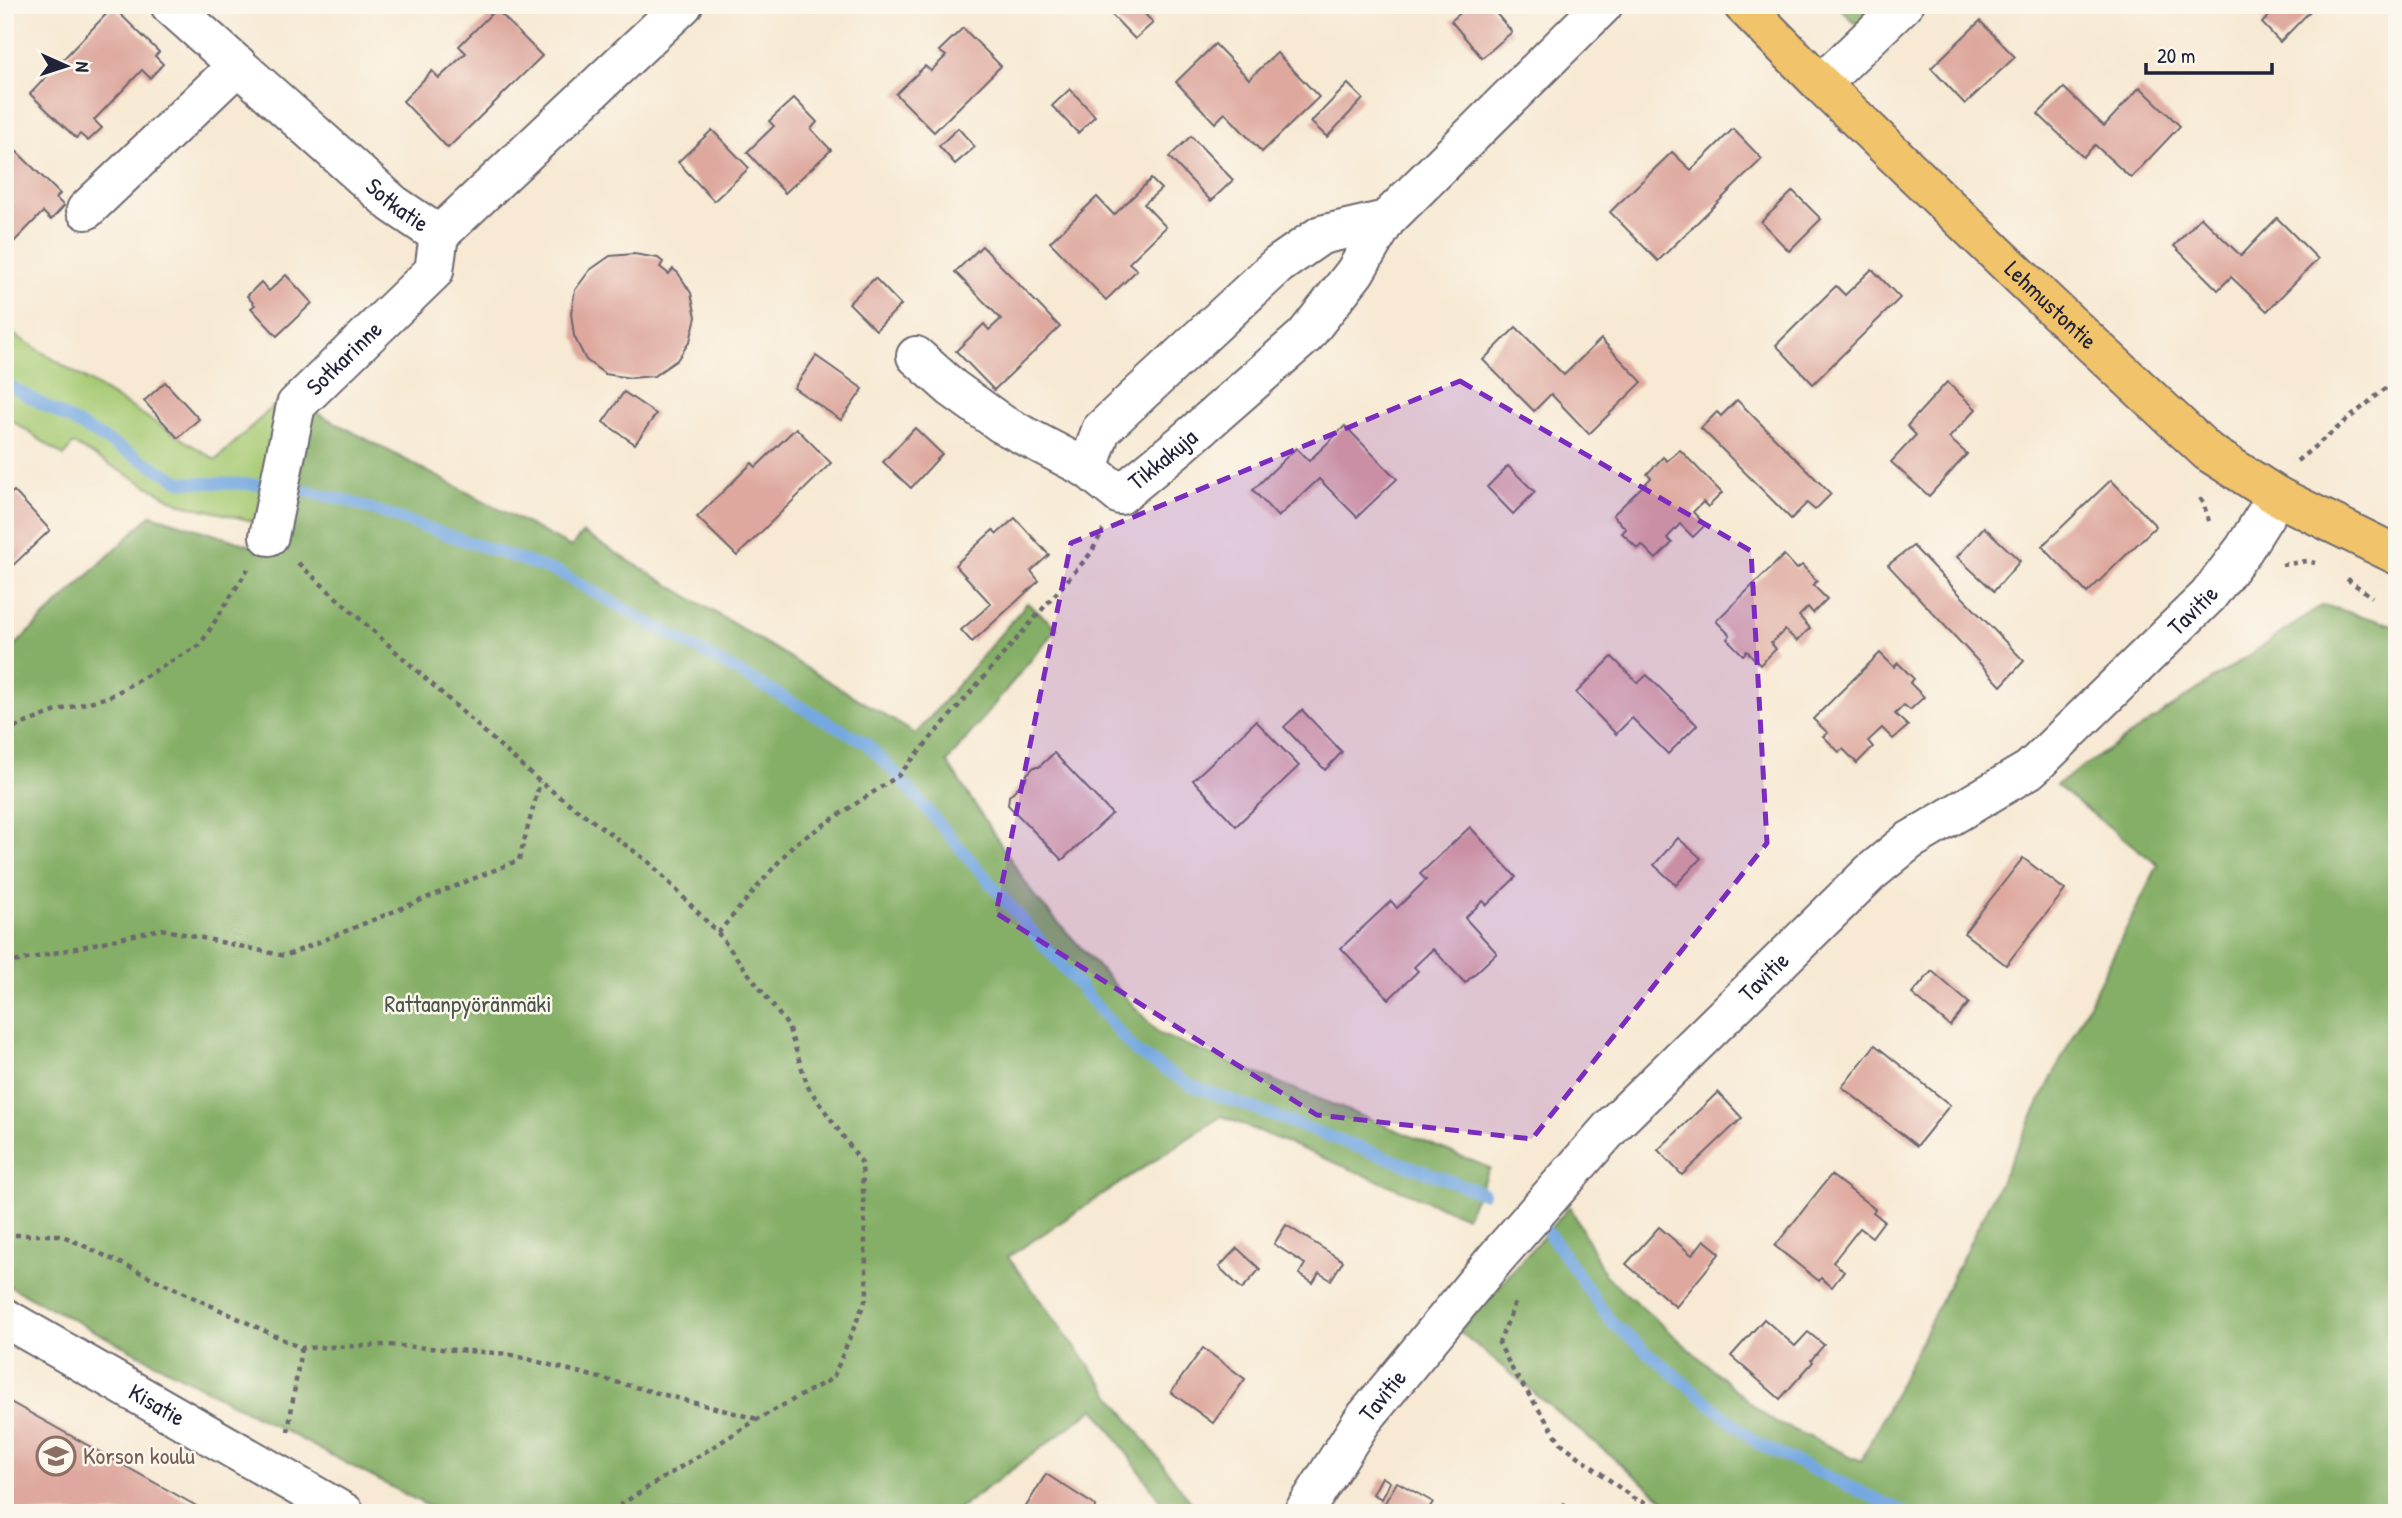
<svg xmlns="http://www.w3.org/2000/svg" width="2402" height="1518" viewBox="0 0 2402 1518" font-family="'Patrick Hand',sans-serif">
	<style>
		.green { fill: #a7cb74; stroke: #647658; stroke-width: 2 }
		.forest { fill: #85af66; stroke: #546850; stroke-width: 2 }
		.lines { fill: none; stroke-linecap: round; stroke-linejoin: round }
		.stream { stroke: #74a8e1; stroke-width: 12 }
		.building { fill: #dea89e }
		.minor-casing { stroke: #6d6870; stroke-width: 42 }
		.major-casing { stroke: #6d6870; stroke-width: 42 }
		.path { stroke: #6d6870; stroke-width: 4.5; stroke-dasharray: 5 5; stroke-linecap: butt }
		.minor { stroke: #fff; stroke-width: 38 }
		.major { stroke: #f1c36a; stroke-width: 38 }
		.marked { fill: #7b2cbf; fill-opacity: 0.2; stroke: #7b2cbf; stroke-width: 5; stroke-dasharray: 14 9; stroke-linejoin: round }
		.labels { text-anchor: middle; stroke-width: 5; stroke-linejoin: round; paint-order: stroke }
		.street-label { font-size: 24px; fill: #22223b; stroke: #fbf7ec }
		.park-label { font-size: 24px; fill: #4a554c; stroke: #fbf7ec }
		.education-label { font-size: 24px; fill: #785e54; stroke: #fbf7ec; text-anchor: start }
	</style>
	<rect width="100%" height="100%" fill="#fbf7ec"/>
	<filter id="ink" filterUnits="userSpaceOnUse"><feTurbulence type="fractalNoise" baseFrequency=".0143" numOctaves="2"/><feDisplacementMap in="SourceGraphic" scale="14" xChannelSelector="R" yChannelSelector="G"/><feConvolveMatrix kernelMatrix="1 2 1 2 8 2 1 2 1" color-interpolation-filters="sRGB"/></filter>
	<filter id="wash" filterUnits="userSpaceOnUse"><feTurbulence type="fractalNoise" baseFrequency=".00686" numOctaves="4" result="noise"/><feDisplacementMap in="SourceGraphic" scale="28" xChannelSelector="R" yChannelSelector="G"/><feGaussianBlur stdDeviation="1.57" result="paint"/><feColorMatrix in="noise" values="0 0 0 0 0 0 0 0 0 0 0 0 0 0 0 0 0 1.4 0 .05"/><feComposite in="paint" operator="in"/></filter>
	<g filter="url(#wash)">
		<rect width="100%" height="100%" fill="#f7e9d3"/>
		<polygon class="green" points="5,329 216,460 280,400 257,522 178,503 73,444 64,456 5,416"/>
		<g class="forest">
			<polygon points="1837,5 1884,5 1860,28"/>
			<polygon points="311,410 571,547 583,533 916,734 1027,603 1057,628 947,762 1035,897 1159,1034 1490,1168 1466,1217 1222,1116 1008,1257 1199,1513 1169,1513 1095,1408 953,1513 441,1513 5,1284 5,655 151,515 275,553"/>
			<polygon points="2323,605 2397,626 2397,1513 1680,1513 1459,1331 1570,1206 1605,1275 1768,1418 1861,1461 2158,865 2056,785"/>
		</g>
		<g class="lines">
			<g class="stream">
				<polyline points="5,383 181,482 277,485 345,500 560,573 866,743 898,776 1136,1052 1190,1085 1483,1193"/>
				<polyline points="1548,1232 1611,1322 1758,1444 1906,1513"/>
			</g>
		</g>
		<g id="blocks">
			<g class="building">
				<polygon points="1118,5 1137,5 1153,23 1135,39 1110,13"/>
				<polygon points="1470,5 1489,5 1512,32 1482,58 1451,21"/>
				<polygon points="2280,5 2316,5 2280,42 2262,23"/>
				<polygon points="113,7 159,52 155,56 163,64 150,78 142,70 94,120 102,128 88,141 80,134 76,138 30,94"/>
				<polygon points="496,9 542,56 448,148 403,101 432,71 439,78 466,53 459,46"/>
				<polygon points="1980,21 2015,57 1965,104 1931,68"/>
				<polygon points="963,28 1001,66 934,132 896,94 925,66 931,71 946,56 939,51"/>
				<polygon points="1215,44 1249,79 1277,53 1319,97 1262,152 1225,113 1215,123 1176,82"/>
				<polygon points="1348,84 1363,99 1327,137 1311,122"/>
				<polygon points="2140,87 2180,126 2131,178 2095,145 2083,157 2038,114 2064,88 2104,126"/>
				<polygon points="1070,89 1095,116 1078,133 1052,106"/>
				<polygon points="794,98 817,122 811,129 831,150 785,193 747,152 774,126 769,121"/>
				<polygon points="958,128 975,147 955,164 939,146"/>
				<polygon points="1733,129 1762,159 1658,261 1610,212 1672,152 1691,170"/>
				<polygon points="712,130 749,168 714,201 678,162"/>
				<polygon points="1191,136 1233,180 1211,201 1169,157"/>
				<polygon points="7,142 60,194 56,198 64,206 51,220 43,212 5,251 5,145"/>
				<polygon points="1151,179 1161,189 1144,204 1166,227 1129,263 1137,270 1106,300 1050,242 1097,197 1114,215"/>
				<polygon points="1793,191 1821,219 1789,251 1761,222"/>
				<polygon points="2201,217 2241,256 2277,218 2318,259 2267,311 2231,277 2218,290 2174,246"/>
				<polygon points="982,246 1060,327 994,390 956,351 984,324 989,330 1001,319 955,272"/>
				<polygon points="634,254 658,258 663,262 660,267 669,274 673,269 678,273 691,293 696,317 690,341 677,360 654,376 631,378 605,374 586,360 574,336 571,313 575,290 590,270 610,256"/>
				<polygon points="1872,269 1900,298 1813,384 1776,345 1836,286 1845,295"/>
				<polygon points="286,275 312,303 277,336 251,308 255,305 247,296 261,282 269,291"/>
				<polygon points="875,278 901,305 876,330 849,303"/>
				<polygon points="1516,327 1564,375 1601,339 1642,382 1589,434 1551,394 1534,411 1483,360"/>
				<polygon points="816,356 863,389 841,420 794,388"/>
				<polygon points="165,382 199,419 178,438 144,401"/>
				<polygon points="1947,382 1976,409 1949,438 1967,454 1929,496 1891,462 1916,435 1907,426"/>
				<polygon points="624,392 656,414 635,444 603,422"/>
				<polygon points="1737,400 1831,494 1815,510 1807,503 1791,519 1701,428 1717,412 1721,416"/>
				<polygon points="1345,426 1397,479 1357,517 1319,479 1278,517 1253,490 1296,448 1309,461"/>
				<polygon points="796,428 831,463 737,556 697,517 752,463 756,467"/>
				<polygon points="915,428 942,454 911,488 883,462"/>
				<polygon points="1680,450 1722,493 1708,507 1703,502 1693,512 1705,525 1693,537 1680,524 1667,538 1672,543 1656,559 1642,545 1638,549 1622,533 1626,529 1613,515 1651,478 1647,474 1663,457 1667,461"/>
				<polygon points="1508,466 1535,492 1513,514 1487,487"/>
				<polygon points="2111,480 2156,526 2087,593 2042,546"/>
				<polygon points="14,491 50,530 5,573 5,499"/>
				<polygon points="1015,518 1049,555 1031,571 1039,581 972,642 961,630 991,604 955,565 993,530 997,534"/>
				<polygon points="1984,527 2020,561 1994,591 1957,557"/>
				<polygon points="1913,546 2024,661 2001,686 1888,565"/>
				<polygon points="1784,555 1797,569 1802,565 1817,581 1813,585 1827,599 1813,613 1808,607 1799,616 1810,628 1797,641 1785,630 1771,643 1776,649 1760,665 1747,651 1743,655 1727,639 1730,635 1716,621"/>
				<polygon points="1880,653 1894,667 1898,663 1914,679 1910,683 1924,697 1910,710 1904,705 1895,714 1908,726 1893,739 1882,728 1868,741 1873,747 1857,763 1843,749 1839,752 1823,736 1828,733 1813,719"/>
				<polygon points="1612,657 1638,683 1647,675 1697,725 1668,754 1632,718 1616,734 1576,693"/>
				<polygon points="1302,710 1342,752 1325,770 1284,727"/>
				<polygon points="1256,721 1299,766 1236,826 1193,780"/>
				<polygon points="1054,753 1112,814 1062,860 1008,805 1009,796 1026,779 1027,774 1034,767 1039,767"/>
				<polygon points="1470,827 1516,877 1487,905 1483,901 1465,918 1497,953 1465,983 1433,949 1414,967 1418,971 1389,999 1341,948 1391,901 1397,908 1426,880 1420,874"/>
				<polygon points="1678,838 1701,858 1676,885 1654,865"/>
				<polygon points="2023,858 2065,890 2006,965 1964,933"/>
				<polygon points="1932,971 1969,1003 1950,1026 1912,994"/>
				<polygon points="1875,1045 1950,1105 1917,1146 1842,1087"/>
				<polygon points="1718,1092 1742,1118 1682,1175 1658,1150"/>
				<polygon points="1831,1175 1875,1209 1873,1212 1884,1221 1872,1237 1860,1228 1833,1262 1844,1271 1832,1287 1821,1278 1819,1281 1775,1246"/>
				<polygon points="1286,1225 1343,1261 1331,1280 1319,1273 1313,1283 1299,1274 1305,1264 1274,1244"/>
				<polygon points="1659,1227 1692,1255 1704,1240 1720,1253 1676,1307 1626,1264"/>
				<polygon points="1237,1248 1260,1269 1242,1289 1219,1267"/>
				<polygon points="1764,1319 1795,1346 1808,1332 1824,1345 1811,1360 1813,1362 1780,1399 1731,1356"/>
				<polygon points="1203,1348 1245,1379 1213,1423 1171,1392"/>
				<polygon points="5,1399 209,1513 5,1513"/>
				<polygon points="1046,1474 1096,1506 1092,1513 1022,1513"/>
				<polygon points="1382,1477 1390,1482 1382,1499 1373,1494"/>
				<polygon points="1397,1482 1433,1502 1428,1510 1433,1513 1379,1513"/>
				<polygon points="1564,1503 1580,1513 1558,1513"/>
			</g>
		</g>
	</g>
	<g filter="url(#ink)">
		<use href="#blocks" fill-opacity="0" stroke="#6d6870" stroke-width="2"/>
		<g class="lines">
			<defs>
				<g id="minor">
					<path id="s1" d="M170,5L393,204L439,235L683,5"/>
					<polyline points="1821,84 1903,5"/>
					<polyline points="86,210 238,65"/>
					<path id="s2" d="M1386,220L1321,235L1278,265L1101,430L1088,469L1120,495L1182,444L1305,336L1355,272L1386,220L1603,5"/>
					<polyline points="916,356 952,388 1002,424 1088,469"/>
					<path id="s3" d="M269,536L296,405L434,271L439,235"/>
					<path id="s4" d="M5,1318L345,1513"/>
					<path id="s5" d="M1303,1513L1362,1421L1496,1258L1612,1126L1870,873L1909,841L2029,770L2039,761L2208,596L2244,549L2277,496"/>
				</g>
				<g id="major">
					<path id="s6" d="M1743,5L1821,84L2050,305L2208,452L2277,496L2397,555"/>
				</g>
			</defs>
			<use href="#minor" class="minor-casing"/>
			<use href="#major" class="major-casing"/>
			<g class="path">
				<polyline points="2297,461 2397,379"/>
				<polyline points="2200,498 2203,502 2210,525"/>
				<polyline points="298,563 540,782 650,863 718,933 788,1026 808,1087 862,1163 867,1296 833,1378 758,1419 607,1513"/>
				<polyline points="2282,565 2307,561 2315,563"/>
				<polyline points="2347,579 2372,597"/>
				<polyline points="5,731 59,710 109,697 200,645 248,569"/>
				<polyline points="718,933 793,845 898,776 1091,553 1103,530"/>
				<polyline points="5,964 161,929 285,956 519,860 540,782"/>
				<polyline points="5,1235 61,1235 301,1348 388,1345 508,1354 757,1419"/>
				<polyline points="1515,1303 1499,1343 1512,1369 1561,1443 1633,1498 1669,1513"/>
				<polyline points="288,1432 301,1348"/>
			</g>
			<use href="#minor" class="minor"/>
			<use href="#major" class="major"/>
		</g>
	</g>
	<path class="marked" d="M1460,381L1751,551L1767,843L1532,1139L1317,1115L996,913L1071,543Z"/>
	<defs>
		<symbol id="school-ring" viewBox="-11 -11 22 22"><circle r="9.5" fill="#fbf7ec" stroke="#8d6e63" stroke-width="1.5"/><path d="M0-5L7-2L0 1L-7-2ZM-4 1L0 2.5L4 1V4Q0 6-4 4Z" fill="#8d6e63"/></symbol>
	</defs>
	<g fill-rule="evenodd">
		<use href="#school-ring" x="34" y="1434" width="44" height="44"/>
	</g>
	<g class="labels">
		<g class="street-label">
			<text dy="8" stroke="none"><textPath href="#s1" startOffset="303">Sotkatie</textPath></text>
			<text dy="8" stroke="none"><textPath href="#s6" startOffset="430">Lehmustontie</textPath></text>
			<text dy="8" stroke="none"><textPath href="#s3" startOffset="201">Sotkarinne</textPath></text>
			<text dy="8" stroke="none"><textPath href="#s2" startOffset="499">Tikkakuja</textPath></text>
			<text dy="8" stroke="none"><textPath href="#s5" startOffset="1276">Tavitie</textPath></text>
			<text dy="8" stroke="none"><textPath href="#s5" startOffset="709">Tavitie</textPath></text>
			<text dy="8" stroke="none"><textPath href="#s5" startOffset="142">Tavitie</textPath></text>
			<text dy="8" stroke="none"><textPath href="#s4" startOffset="175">Kisatie</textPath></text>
		</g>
		<g class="park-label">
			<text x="468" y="1012">Rattaanpyöränmäki</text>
		</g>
		<g class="education-label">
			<text x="83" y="1464">Korson koulu</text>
		</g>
	</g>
	<rect width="2402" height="1518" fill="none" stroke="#fbf7ec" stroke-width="28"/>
	<g transform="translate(66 66) rotate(93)" stroke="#fbf7ec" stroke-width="5" paint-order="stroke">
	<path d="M0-5L12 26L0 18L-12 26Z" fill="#22223b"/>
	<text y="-10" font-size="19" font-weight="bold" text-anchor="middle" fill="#22223b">N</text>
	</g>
	<path d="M2146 63v10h126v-10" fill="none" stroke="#22223b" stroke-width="3.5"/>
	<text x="2157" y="63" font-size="21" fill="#22223b" stroke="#fbf7ec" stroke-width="5" paint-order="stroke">20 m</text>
</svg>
